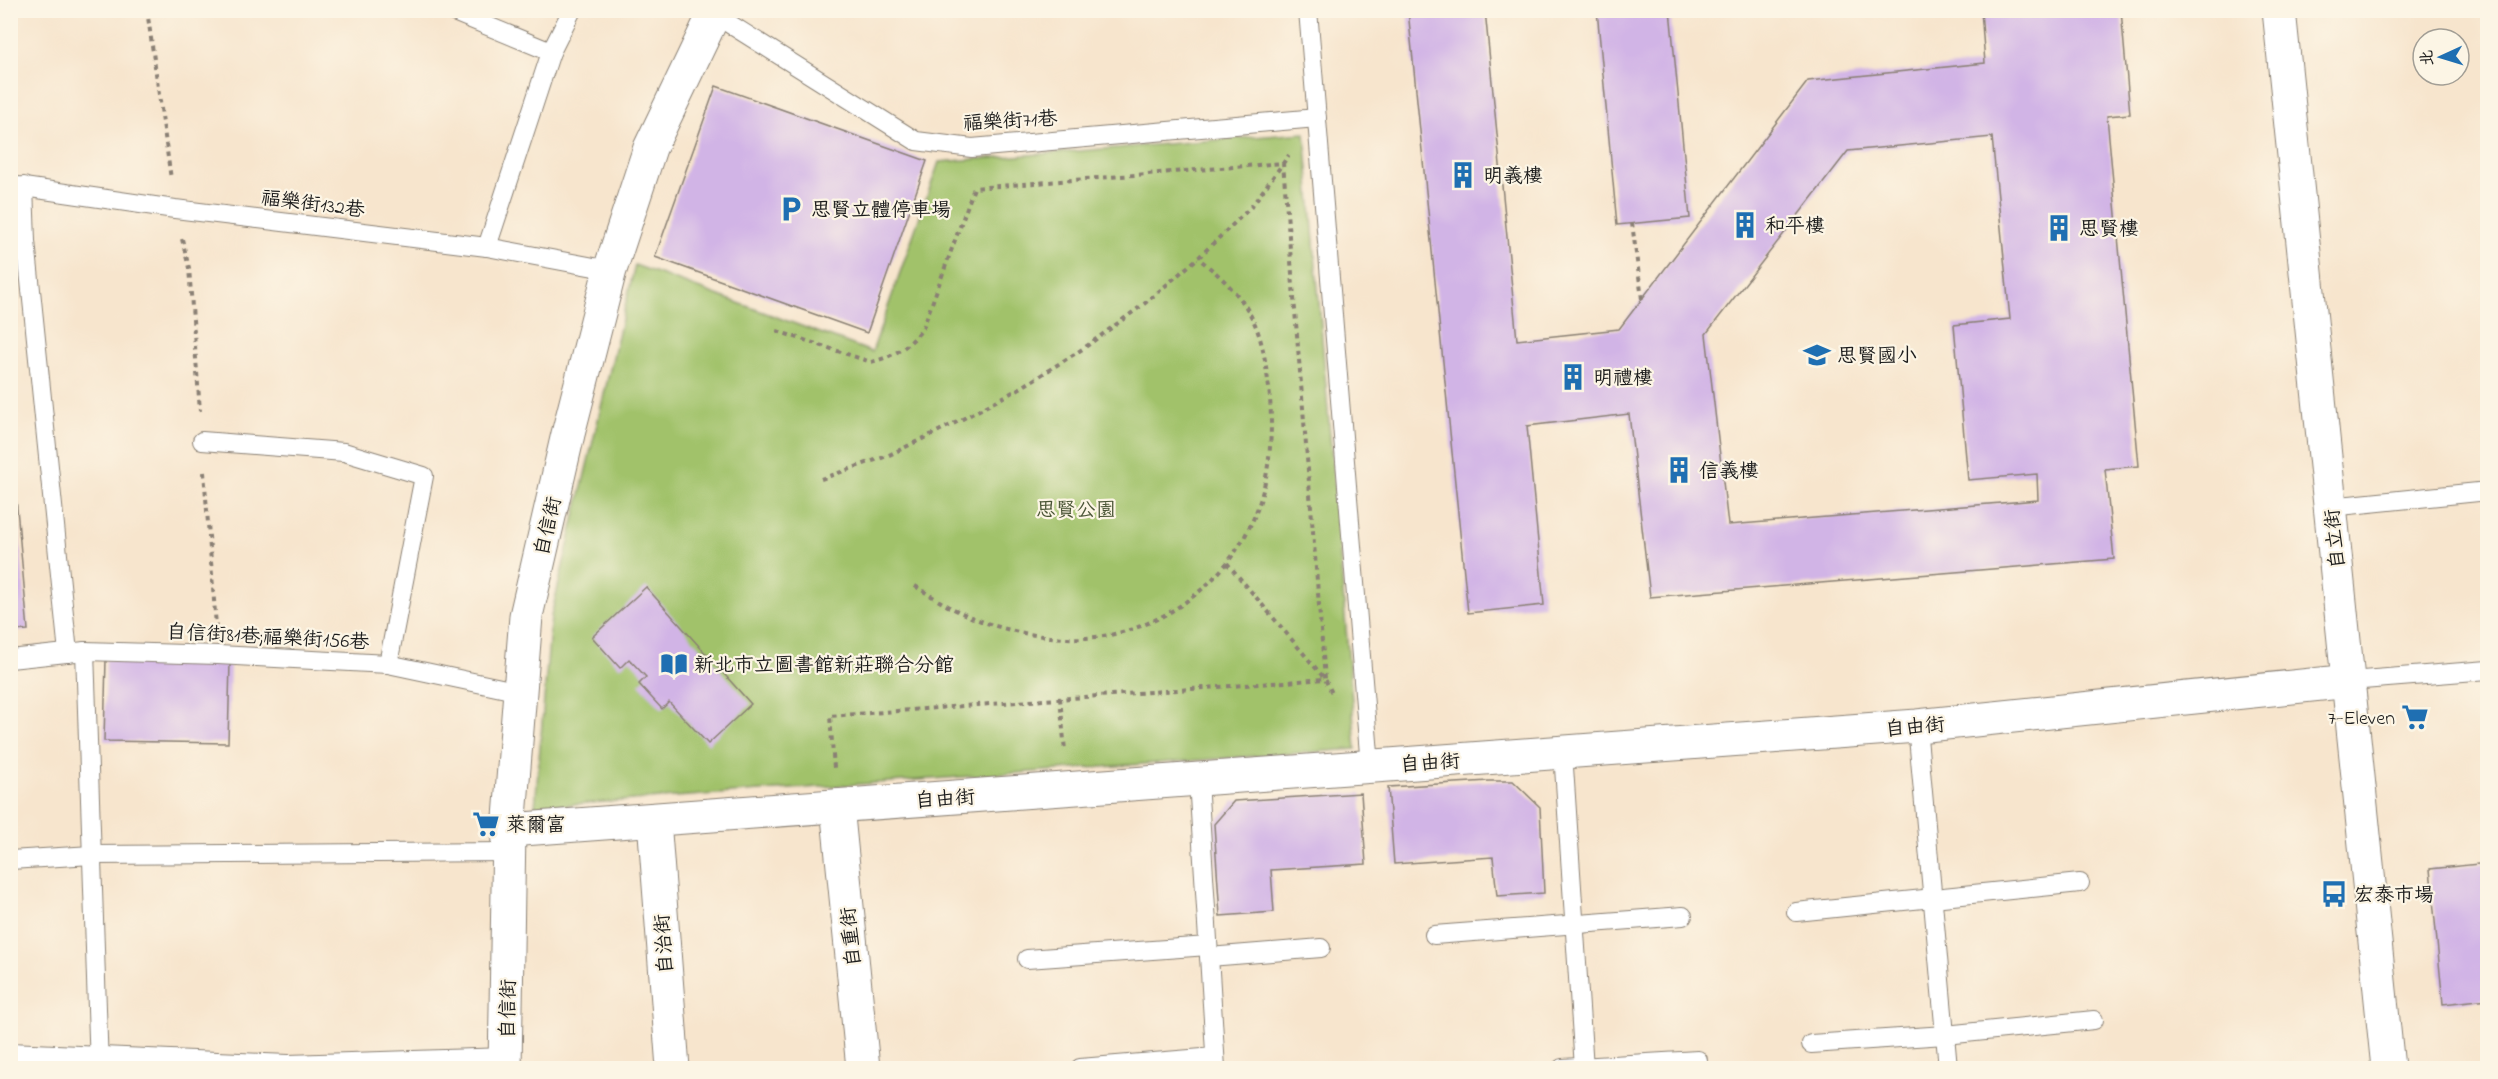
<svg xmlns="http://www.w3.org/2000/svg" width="2498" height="1079" viewBox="0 0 2498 1079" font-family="'Indie Flower','LXGW WenKai TC',sans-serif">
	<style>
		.green { fill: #a1c26a; stroke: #5e6f43; stroke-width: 1.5 }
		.building { fill: #d1b4e6; fill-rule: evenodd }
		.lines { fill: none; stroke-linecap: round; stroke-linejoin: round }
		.service-casing { stroke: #8a8074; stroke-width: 20 }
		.minor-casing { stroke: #8a8074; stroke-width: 35 }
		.path { stroke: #8a8074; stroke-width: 4; stroke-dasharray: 4.5 4.5; stroke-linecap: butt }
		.service { stroke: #fff; stroke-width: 18 }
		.minor { stroke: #fff; stroke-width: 33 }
		.labels { text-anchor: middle; stroke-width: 4.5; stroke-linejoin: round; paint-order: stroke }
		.street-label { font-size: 20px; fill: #1c1c1c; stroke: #fcf5e5 }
		.poi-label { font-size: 20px; fill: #1c1c1c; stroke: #fcf5e5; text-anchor: start }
		.park-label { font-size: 20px; fill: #4b5637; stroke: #fcf5e5 }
	</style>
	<rect width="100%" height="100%" fill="#fcf5e5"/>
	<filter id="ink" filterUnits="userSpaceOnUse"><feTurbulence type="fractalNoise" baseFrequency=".0167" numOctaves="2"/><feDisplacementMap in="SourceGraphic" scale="12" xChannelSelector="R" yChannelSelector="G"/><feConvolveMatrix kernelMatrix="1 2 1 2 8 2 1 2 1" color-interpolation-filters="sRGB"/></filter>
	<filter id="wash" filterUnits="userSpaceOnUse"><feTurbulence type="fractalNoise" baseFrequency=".008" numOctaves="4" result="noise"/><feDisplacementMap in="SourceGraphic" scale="24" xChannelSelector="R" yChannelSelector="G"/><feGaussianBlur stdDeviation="1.35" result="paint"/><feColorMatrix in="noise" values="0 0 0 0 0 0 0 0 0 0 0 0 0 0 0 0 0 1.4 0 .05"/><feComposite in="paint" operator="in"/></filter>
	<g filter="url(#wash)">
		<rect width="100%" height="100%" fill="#f7e5cd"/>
		<polygon class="green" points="1305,133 1356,749 535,807 551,616 635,265 872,352 939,162"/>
		<g id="blocks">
			<g class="building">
				<path d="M1408,10H1485L1517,340L1619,329L1808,81L1985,63L1981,10H2121L2130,114L2107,116L2139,466L2105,469L2114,559L1650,597L1629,414L1527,426L1544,605L1468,613ZM1992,137L2010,319L1954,325L1968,480L2037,474L2038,500L1728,525L1706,334L1848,151Z"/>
				<polygon points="1597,10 1670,10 1690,218 1617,225"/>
				<polygon points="716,86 927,161 867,333 655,257"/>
				<polygon points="10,431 28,630 10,631"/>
				<polygon points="646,587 751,704 708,744 669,702 662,709 639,684 646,677 629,659 620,668 592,637"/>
				<polygon points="106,659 230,662 228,743 104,741"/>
				<polygon points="1489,781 1513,781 1540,807 1544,893 1497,896 1493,857 1394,864 1388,787"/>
				<polygon points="1361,793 1366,864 1271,870 1274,912 1220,916 1214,824 1234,801"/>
				<polygon points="2488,863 2488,999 2443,1004 2430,869"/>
			</g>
		</g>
	</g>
	<g filter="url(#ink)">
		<use href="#blocks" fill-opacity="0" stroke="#8a8074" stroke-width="1.5"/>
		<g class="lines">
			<defs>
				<g id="service">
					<polyline points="449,10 551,52"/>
					<polyline points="1308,10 1370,766"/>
					<polyline points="709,11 916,141 972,148 1317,118"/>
					<polyline points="10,185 175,209 487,247 610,270"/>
					<polyline points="24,186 26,241 68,653"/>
					<polyline points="487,247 551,52 572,10"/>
					<polyline points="202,441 344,452 424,476 388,664"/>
					<polyline points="2330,507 2488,491"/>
					<polyline points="85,651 99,1068"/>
					<polyline points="10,659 85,651 218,655 388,664 520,692"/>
					<polyline points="2350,681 2488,670"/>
					<polyline points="1917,726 1948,1068"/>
					<polyline points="1563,752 1584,1068"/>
					<polyline points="1198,780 1216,1068"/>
					<polyline points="10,860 92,855 509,852"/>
					<polyline points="1796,912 2080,883"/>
					<polyline points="1434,935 1683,916"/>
					<polyline points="1209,957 1321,948"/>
					<polyline points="1027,959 1208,946"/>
					<polyline points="1811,1044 1945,1035 2094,1020"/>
					<polyline points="10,1052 288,1064 507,1057"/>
					<polyline points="1080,1068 1215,1057"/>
					<polyline points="1562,1068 1698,1060"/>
				</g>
				<g id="minor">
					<polyline points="2279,10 2388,1068"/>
					<polyline points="837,806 863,1068"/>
					<polyline points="654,820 673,1068"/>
					<polyline points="509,830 1917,726 2350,681"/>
					<polyline points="505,1068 509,830 526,616 568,434 610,270 650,148 716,10"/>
				</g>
			</defs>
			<use href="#service" class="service-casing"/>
			<use href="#minor" class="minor-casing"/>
			<g class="path">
				<polyline points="147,10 171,179"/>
				<polyline points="1632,223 1642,299"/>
				<polyline points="182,239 189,268 200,411"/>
				<path d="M777,331L871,362C893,357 910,346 923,328L974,188L1283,163L1325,679L830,716L834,768"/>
				<polyline points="204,472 216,626"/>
				<polyline points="821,479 887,456 957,422 1022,387 1084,348 1144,304 1198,258 1251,207 1289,155"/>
				<polyline points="1227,563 1325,679 1332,693"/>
				<path d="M915,586C930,595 946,606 962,613C994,628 1032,637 1067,638C1143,642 1218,594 1250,526C1270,486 1274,432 1269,388C1266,366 1263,339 1252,318C1240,293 1219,275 1198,258"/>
				<polyline points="1060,698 1065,751"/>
			</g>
			<use href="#service" class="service"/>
			<use href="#minor" class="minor"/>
		</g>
	</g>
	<defs>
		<symbol id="building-bare" viewBox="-9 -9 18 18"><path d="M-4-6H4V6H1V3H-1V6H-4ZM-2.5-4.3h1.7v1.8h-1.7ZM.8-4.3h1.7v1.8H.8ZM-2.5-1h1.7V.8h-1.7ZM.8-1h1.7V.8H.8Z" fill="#1f6fb2" stroke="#fcf5e5" stroke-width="2.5" paint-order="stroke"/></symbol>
		<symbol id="parking-bare" viewBox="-9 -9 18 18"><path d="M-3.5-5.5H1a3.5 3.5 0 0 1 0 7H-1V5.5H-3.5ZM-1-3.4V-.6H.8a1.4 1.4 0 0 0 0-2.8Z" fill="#1f6fb2" stroke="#fcf5e5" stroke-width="2.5" paint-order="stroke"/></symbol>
		<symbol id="school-bare" viewBox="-9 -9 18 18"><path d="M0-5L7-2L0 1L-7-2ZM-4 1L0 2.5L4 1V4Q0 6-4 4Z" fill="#1f6fb2" stroke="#fcf5e5" stroke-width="2.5" paint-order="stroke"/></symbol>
		<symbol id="library-bare" viewBox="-9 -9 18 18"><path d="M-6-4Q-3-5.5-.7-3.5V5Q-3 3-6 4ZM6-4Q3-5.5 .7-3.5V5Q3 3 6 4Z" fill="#1f6fb2" stroke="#fcf5e5" stroke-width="2.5" paint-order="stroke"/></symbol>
		<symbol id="supermarket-bare" viewBox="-9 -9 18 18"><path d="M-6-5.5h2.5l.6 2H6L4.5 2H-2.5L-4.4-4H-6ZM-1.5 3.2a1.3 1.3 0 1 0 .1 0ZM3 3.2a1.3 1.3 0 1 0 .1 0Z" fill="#1f6fb2" stroke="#fcf5e5" stroke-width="2.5" paint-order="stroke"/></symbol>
		<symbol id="bus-bare" viewBox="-9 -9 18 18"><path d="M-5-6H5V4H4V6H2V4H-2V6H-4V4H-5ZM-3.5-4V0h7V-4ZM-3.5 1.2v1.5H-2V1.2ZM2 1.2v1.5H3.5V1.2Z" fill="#1f6fb2" stroke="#fcf5e5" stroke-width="2.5" paint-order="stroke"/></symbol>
	</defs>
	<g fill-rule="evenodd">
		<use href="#building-bare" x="1444" y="156" width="38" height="38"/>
		<use href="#parking-bare" x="772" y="190" width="38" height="38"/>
		<use href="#building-bare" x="1726" y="206" width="38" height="38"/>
		<use href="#building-bare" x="2040" y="209" width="38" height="38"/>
		<use href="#school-bare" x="1798" y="336" width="38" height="38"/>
		<use href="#building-bare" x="1554" y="358" width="38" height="38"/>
		<use href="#building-bare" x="1660" y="451" width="38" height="38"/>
		<use href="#library-bare" x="655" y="645" width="38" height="38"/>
		<use href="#supermarket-bare" x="2396" y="698" width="38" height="38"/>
		<use href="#supermarket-bare" x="467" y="805" width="38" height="38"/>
		<use href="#bus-bare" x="2315" y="875" width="38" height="38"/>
	</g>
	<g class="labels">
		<g class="street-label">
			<text transform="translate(1010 120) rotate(-3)" y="7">福樂街71巷</text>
			<text transform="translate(313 203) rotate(7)" y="7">福樂街132巷</text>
			<text transform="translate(547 526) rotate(-77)" y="7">自信街</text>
			<text transform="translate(2334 539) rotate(-96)" y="7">自立街</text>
			<text transform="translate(268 636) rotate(3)" y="7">自信街81巷;福樂街156巷</text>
			<text transform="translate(1915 726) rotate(-5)" y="7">自由街</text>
			<text transform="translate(1430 762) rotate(-4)" y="7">自由街</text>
			<text transform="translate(945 798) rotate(-4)" y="7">自由街</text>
			<text transform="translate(850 937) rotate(-96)" y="7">自重街</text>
			<text transform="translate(663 944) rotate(-94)" y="7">自治街</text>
			<text transform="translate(507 1009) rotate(-89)" y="7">自信街</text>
		</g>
		<g class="poi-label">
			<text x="1483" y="182">明義樓</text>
			<text x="811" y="216">思賢立體停車場</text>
			<text x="1765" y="232">和平樓</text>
			<text x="2079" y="235">思賢樓</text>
			<text x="1837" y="362">思賢國小</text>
			<text x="1593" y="384">明禮樓</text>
			<text x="1699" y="477">信義樓</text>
			<text x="694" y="671">新北市立圖書館新莊聯合分館</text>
			<text x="2395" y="724" text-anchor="end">7-Eleven</text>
			<text x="506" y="831">萊爾富</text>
			<text x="2354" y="901">宏泰市場</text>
		</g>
		<g class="park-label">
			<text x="1076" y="516">思賢公園</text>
		</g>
	</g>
	<rect width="2498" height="1079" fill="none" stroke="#fcf5e5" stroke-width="36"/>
	<g transform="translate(2441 57) rotate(266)"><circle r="28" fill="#fcf5e5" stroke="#a29e95" stroke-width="1.5"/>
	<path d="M0-4.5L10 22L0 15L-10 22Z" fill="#1f6fb2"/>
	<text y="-9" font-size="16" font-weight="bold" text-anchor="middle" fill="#1c1c1c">北</text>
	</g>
</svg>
